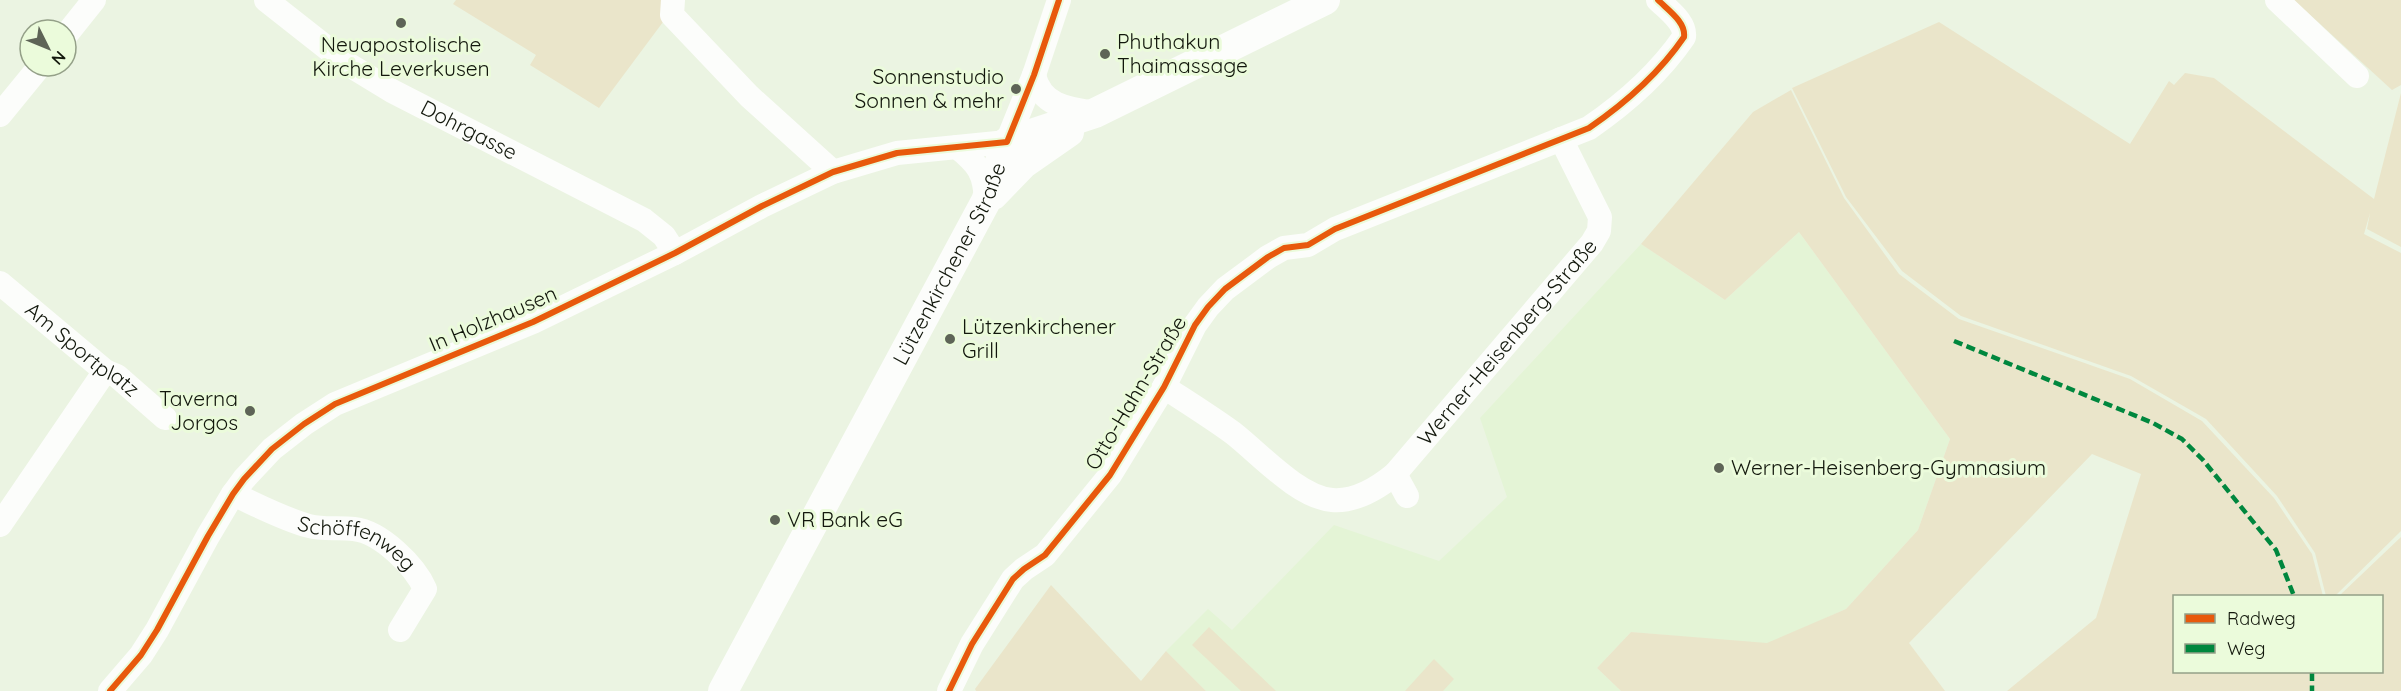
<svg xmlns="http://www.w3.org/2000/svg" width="2401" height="691" viewBox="0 0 2401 691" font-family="Quicksand,sans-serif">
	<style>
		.built { fill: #e4f4d6 }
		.green { fill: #eae5ca }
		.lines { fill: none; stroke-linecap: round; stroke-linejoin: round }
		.minor { stroke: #fcfdfb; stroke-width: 24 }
		.major { stroke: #fcfdfb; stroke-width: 30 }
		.quiet { stroke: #00873e; stroke-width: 4.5; stroke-dasharray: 9 4.5; stroke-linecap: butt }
		.cycleway-casing { stroke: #ebfbdb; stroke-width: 10 }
		.cycleway { stroke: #e8590c; stroke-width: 6 }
		.poi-dot { fill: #5e6457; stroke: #ebfbdb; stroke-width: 2 }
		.labels { text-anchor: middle; stroke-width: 6; stroke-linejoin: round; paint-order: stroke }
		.poi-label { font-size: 21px; fill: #12170c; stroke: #ebfbdb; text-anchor: start }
		.street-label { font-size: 21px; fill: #12170c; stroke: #ebfbdb }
	</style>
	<rect width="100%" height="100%" fill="#ebf4e2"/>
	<polygon class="built" points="1799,232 1950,439 1918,530 1846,609 1767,644 1631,632 1597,668 1621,691 1206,691 1166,651 1208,609 1232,630 1334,525 1439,561 1507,497 1480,418 1641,244 1725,300"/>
	<g class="green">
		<polygon points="456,0 667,0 663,22 599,108 530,65 536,55 453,4"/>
		<polygon points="2294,0 2401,0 2401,85 2392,90"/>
		<polygon points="1939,22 2130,144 2169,81 2174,85 2185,73 2214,78 2374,199 2401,93 2401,247 2367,229 2370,213 2364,234 2401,253 2401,531 2335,596 2326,596 2315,553 2277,496 2206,419 2131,376 1961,316 1902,271 1846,197 1792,88"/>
		<polygon points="1791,90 1844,198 1899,274 1959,319 2130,379 2202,421 2274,498 2312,554 2323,596 2174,596 2174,672 2382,672 2382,596 2339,596 2401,537 2401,691 2007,691 2096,618 2141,474 2092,454 1909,643 1945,691 1621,691 1597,668 1631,632 1767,643 1846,609 1918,530 1950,439 1799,232 1725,300 1641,244 1753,112"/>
		<polygon points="1051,585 1141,681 1166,651 1206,691 976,691 975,689"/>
		<polygon points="1209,627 1276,691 1241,691 1192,645"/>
		<polygon points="1434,659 1454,679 1443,691 1405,691"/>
	</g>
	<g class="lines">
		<g class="minor">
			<path id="s1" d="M266,0L346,63L392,91L644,220L664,236L675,253"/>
			<polyline points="673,0 672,15 749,96 833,172"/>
			<polyline points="2277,0 2357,76"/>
			<polyline points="66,35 94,0"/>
			<path d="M1034,75C1041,106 1068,109 1095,113"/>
			<polyline points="0,115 40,66"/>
			<path d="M957,147C978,164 985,173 986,201"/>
			<path id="s2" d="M0,283L105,371L117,376L165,418"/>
			<path id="s3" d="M1164,387C1187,402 1211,417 1233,433C1260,454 1298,497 1332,500C1356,502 1378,488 1395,474L1592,243L1599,231L1600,217L1561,139"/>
			<polyline points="1395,474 1407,496"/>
			<path id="s4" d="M233,494C257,505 283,519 309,526C324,530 338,527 354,529C381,532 415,566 425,589L400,630"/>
			<polyline points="0,525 105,371"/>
			<polyline points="110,691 141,655 157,630 208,536 233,494 244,479 272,449 304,424 335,404 533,322 675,253 762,206 833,172 897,153 1007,142 1034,75 1059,0"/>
			<path d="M949,691L972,644L1013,579L1024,569L1045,555L1110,475L1164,387L1195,325L1208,307L1225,289L1268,257L1284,248L1308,245L1335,229L1589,128C1624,104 1660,72 1684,37C1686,22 1668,10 1658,0"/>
		</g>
		<g class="major">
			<polyline points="993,195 1023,164 1069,132"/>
			<path id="s5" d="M723,691L986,201L1007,142L1095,113L1325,0"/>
		</g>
		<g class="quiet">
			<polyline points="1954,341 2153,423 2182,439 2203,460 2276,550 2294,596"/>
			<polyline points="2312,672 2312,691"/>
		</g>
		<defs>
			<g id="cycleway">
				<polyline points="110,691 141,655 157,630 208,536 233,494 244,479 272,449 304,424 335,404 533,322 675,253 762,206 833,172 897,153 1007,142 1034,75 1059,0"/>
				<path d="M949,691L972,644L1013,579L1024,569L1045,555L1110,475L1164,387L1195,325L1208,307L1225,289L1268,257L1284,248L1308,245L1335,229L1589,128C1624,104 1660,72 1684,37C1686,22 1668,10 1658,0"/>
			</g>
		</defs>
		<use href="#cycleway" class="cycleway-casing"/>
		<use href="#cycleway" class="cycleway"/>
	</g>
	<g class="poi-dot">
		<circle cx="401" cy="23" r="6"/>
		<circle cx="1105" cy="54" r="6"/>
		<circle cx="1016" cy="89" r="6"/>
		<circle cx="950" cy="339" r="6"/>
		<circle cx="250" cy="411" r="6"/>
		<circle cx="1719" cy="468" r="6"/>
		<circle cx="775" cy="520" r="6"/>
	</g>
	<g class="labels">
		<g class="poi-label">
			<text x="1117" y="49">Phuthakun<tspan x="1117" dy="24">Thaimassage</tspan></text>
			<text x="401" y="52" text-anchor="middle">Neuapostolische<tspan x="401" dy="24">Kirche Leverkusen</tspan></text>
			<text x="1004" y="84" text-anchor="end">Sonnenstudio<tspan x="1004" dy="24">Sonnen &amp; mehr</tspan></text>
			<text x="962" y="334">Lützenkirchener<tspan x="962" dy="24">Grill</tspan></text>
			<text x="238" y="406" text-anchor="end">Taverna<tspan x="238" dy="24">Jorgos</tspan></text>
			<text x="1731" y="475">Werner-Heisenberg-Gymnasium</text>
			<text x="787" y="527">VR Bank eG</text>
		</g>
		<g class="street-label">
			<text dy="7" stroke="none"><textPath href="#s1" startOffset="242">Dohrgasse</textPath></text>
			<text dy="7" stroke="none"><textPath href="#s5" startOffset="484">Lützenkirchener Straße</textPath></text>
			<text transform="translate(493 319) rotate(-23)" y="7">In Holzhausen</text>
			<text dy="7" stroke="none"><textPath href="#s3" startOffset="447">Werner-Heisenberg-Straße</textPath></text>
			<text dy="7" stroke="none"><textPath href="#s2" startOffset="106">Am Sportplatz</textPath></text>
			<text transform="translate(1136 393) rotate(-59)" y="7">Otto-Hahn-Straße</text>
			<text dy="7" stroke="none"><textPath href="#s4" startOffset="135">Schöffenweg</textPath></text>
		</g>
	</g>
	<rect x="2173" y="595" width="210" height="78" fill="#ebfbdb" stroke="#94a088" stroke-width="1.5"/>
	<rect x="2185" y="614" width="30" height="9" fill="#e8590c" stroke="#94a088" stroke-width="1.5"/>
	<text x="2227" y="625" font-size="18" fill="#12170c">Radweg</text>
	<rect x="2185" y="644" width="30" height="9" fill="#00873e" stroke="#94a088" stroke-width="1.5"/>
	<text x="2227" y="655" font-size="18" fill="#12170c">Weg</text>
	<g transform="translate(48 48) rotate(133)"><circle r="28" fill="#ebfbdb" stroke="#94a088" stroke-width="1.5"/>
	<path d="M0-4.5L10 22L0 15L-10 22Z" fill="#5e6457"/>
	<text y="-9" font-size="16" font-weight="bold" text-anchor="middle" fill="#12170c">N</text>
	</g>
</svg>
